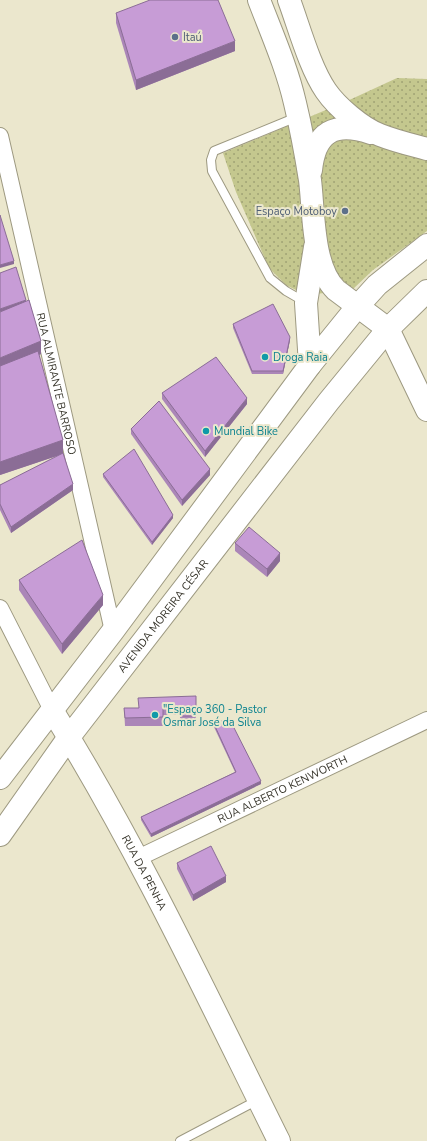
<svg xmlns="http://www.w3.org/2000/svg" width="427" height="1141" viewBox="0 0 427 1141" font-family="'Nunito Sans',sans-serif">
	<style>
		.grass { fill: url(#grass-dots) }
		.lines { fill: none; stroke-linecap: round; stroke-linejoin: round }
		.lane-casing { stroke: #9d9981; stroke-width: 10 }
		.street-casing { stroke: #9d9981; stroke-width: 18 }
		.secondary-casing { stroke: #9d9981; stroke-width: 24 }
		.primary-casing { stroke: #9d9981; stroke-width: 24 }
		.lane { stroke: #fff; stroke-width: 8 }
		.street { stroke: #fff; stroke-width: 16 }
		.secondary { stroke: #fff; stroke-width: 22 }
		.primary { stroke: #fff; stroke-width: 22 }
		.wall { fill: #ab86b8 }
		.shaded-wall { fill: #8b6d96 }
		.building { fill: #c79cd6; stroke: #8b6d96 }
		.service-dot { fill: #5c6f8a; stroke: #ebe7cd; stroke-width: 1.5 }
		.culture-dot { fill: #0f9aa8; stroke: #ebe7cd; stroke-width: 1.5 }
		.labels { text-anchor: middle; stroke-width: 4; stroke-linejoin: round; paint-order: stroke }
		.service-label { font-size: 11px; fill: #4e5e75; stroke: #ebe7cd; text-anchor: start }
		.culture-label { font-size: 11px; fill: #0d838f; stroke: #ebe7cd; text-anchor: start }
		.street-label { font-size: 11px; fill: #36342a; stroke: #ebe7cd }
	</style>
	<defs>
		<pattern id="grass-dots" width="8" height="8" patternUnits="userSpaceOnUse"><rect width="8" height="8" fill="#c4c78e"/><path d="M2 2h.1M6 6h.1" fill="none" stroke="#a0a274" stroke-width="1.8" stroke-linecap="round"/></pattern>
	</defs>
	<rect width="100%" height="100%" fill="#ebe7cd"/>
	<polygon class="grass" points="397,78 427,79 427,231 373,270 352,290 306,295 286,285 269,268 236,192 223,153 345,102"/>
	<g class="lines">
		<defs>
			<g id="lane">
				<polyline points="297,117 214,151 211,160 212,171 270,278 286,291 305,302"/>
				<polyline points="180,1141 258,1100"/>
			</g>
			<g id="street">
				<path id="s1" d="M0,136L113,631"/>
				<polyline points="0,608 52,710"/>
				<path id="s2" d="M138,858L427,720"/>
			</g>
			<g id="secondary">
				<polyline points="388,329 427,410"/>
				<path id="s3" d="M52,710C138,848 207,996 279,1141"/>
			</g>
			<g id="primary">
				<path d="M259,0C272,34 287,68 295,103C301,128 306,155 310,180C314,212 312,267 336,290L388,329"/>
				<path d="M289,0C299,27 310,68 326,91C337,107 362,128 380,135C395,141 412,145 427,149"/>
				<path d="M311,170C315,132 334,121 371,133"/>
				<polyline points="310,365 306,303 315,247"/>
				<polyline points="0,778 113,631 310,365 357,307 377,285 427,245"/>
				<path id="s4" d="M0,835L69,737L329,401L388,329L427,291"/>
			</g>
		</defs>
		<use href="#lane" class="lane-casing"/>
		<use href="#street" class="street-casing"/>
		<use href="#secondary" class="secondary-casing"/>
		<use href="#primary" class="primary-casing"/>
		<use href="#lane" class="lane"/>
		<use href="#street" class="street"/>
		<use href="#secondary" class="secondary"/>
		<use href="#primary" class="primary"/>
	</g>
	<g class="wall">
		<polygon points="116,13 235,51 136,90 116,23"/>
		<polygon points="26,301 41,354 39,355 63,454 73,490 11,533 0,510 0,485 62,454 0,475"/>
		<polygon points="233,324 290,340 283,374 252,374 233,328"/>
		<polygon points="162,393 247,404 205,457 162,399"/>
		<polygon points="131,429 210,475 182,506 131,434"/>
		<polygon points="103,474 173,518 152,545 103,477"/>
		<polygon points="235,543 280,561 267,577 235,551"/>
		<polygon points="19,580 103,605 62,654 19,590"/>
		<polygon points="196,696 196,724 180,724 180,715 163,715 163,726 125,726 124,708 138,708"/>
		<polygon points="214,724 261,784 151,837 141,820 141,817 235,772 214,727"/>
		<polygon points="177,863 226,882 193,901 177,869"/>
	</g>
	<g class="shaded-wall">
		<polygon points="235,41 235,51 136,90 136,80"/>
		<polygon points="14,261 14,264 0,268 0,265"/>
		<polygon points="26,300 26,303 0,312 0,309"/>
		<polygon points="290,337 290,340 283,374 283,371"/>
		<polygon points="41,341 41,354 0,371 0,358"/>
		<polygon points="247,398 247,404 205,457 205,451"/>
		<polygon points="63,440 63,454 0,475 0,462"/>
		<polygon points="210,469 210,475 182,506 182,500"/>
		<polygon points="73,484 73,490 11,533 11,527"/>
		<polygon points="173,515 173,518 152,545 152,542"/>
		<polygon points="280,553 280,561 267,577 267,569"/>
		<polygon points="103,595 103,605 62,654 62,644"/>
		<polygon points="261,781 261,784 151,837 151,834"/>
		<polygon points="226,876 226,882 193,901 193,895"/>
	</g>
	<g class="building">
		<polygon points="150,0 218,0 235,41 136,80 116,13"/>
		<polygon points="0,215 14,261 0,265"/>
		<polygon points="16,267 26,300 0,309 0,273"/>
		<polygon points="29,300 41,341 0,358 0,312"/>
		<polygon points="273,304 290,337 283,371 252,371 233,324"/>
		<polygon points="38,351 63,440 0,462 0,366"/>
		<polygon points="216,357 247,398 205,451 162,393"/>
		<polygon points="159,401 210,469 182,500 131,429"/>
		<polygon points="134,449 173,515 152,542 103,474"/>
		<polygon points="63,453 73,484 11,527 0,504 0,485"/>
		<polygon points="249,527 280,553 267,569 235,543"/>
		<polygon points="82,540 103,595 62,644 19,580"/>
		<polygon points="196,696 196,716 180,716 180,707 163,707 163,717 125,718 124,708 139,708 138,698"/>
		<polygon points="229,718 261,781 151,834 141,817 236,772 214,724"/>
		<polygon points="211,846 226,876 193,895 177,863"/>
	</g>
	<g class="service-dot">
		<circle cx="175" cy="37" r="4"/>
		<circle cx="345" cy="211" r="4"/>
	</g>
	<g class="culture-dot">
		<circle cx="265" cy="357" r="4"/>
		<circle cx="206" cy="431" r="4"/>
		<circle cx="155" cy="715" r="4"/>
	</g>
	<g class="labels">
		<g class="service-label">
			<text x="183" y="41">Itaú</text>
			<text x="337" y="215" text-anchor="end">Espaço Motoboy</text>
		</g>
		<g class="culture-label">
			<text x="273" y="361">Droga Raia</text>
			<text x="214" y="435">Mundial Bike</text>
			<text x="163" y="713">"Espaço 360 - Pastor<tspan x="163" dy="13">Osmar José da Silva</tspan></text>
		</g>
		<g class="street-label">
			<text dy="4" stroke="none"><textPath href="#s1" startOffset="254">RUA ALMIRANTE BARROSO</textPath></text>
			<text dy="4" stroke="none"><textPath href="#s4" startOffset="273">AVENIDA MOREIRA CÉSAR</textPath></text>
			<text dy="4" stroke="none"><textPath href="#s2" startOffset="160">RUA ALBERTO KENWORTH</textPath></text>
			<text dy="4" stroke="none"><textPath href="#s3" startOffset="187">RUA DA PENHA</textPath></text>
		</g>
	</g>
</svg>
